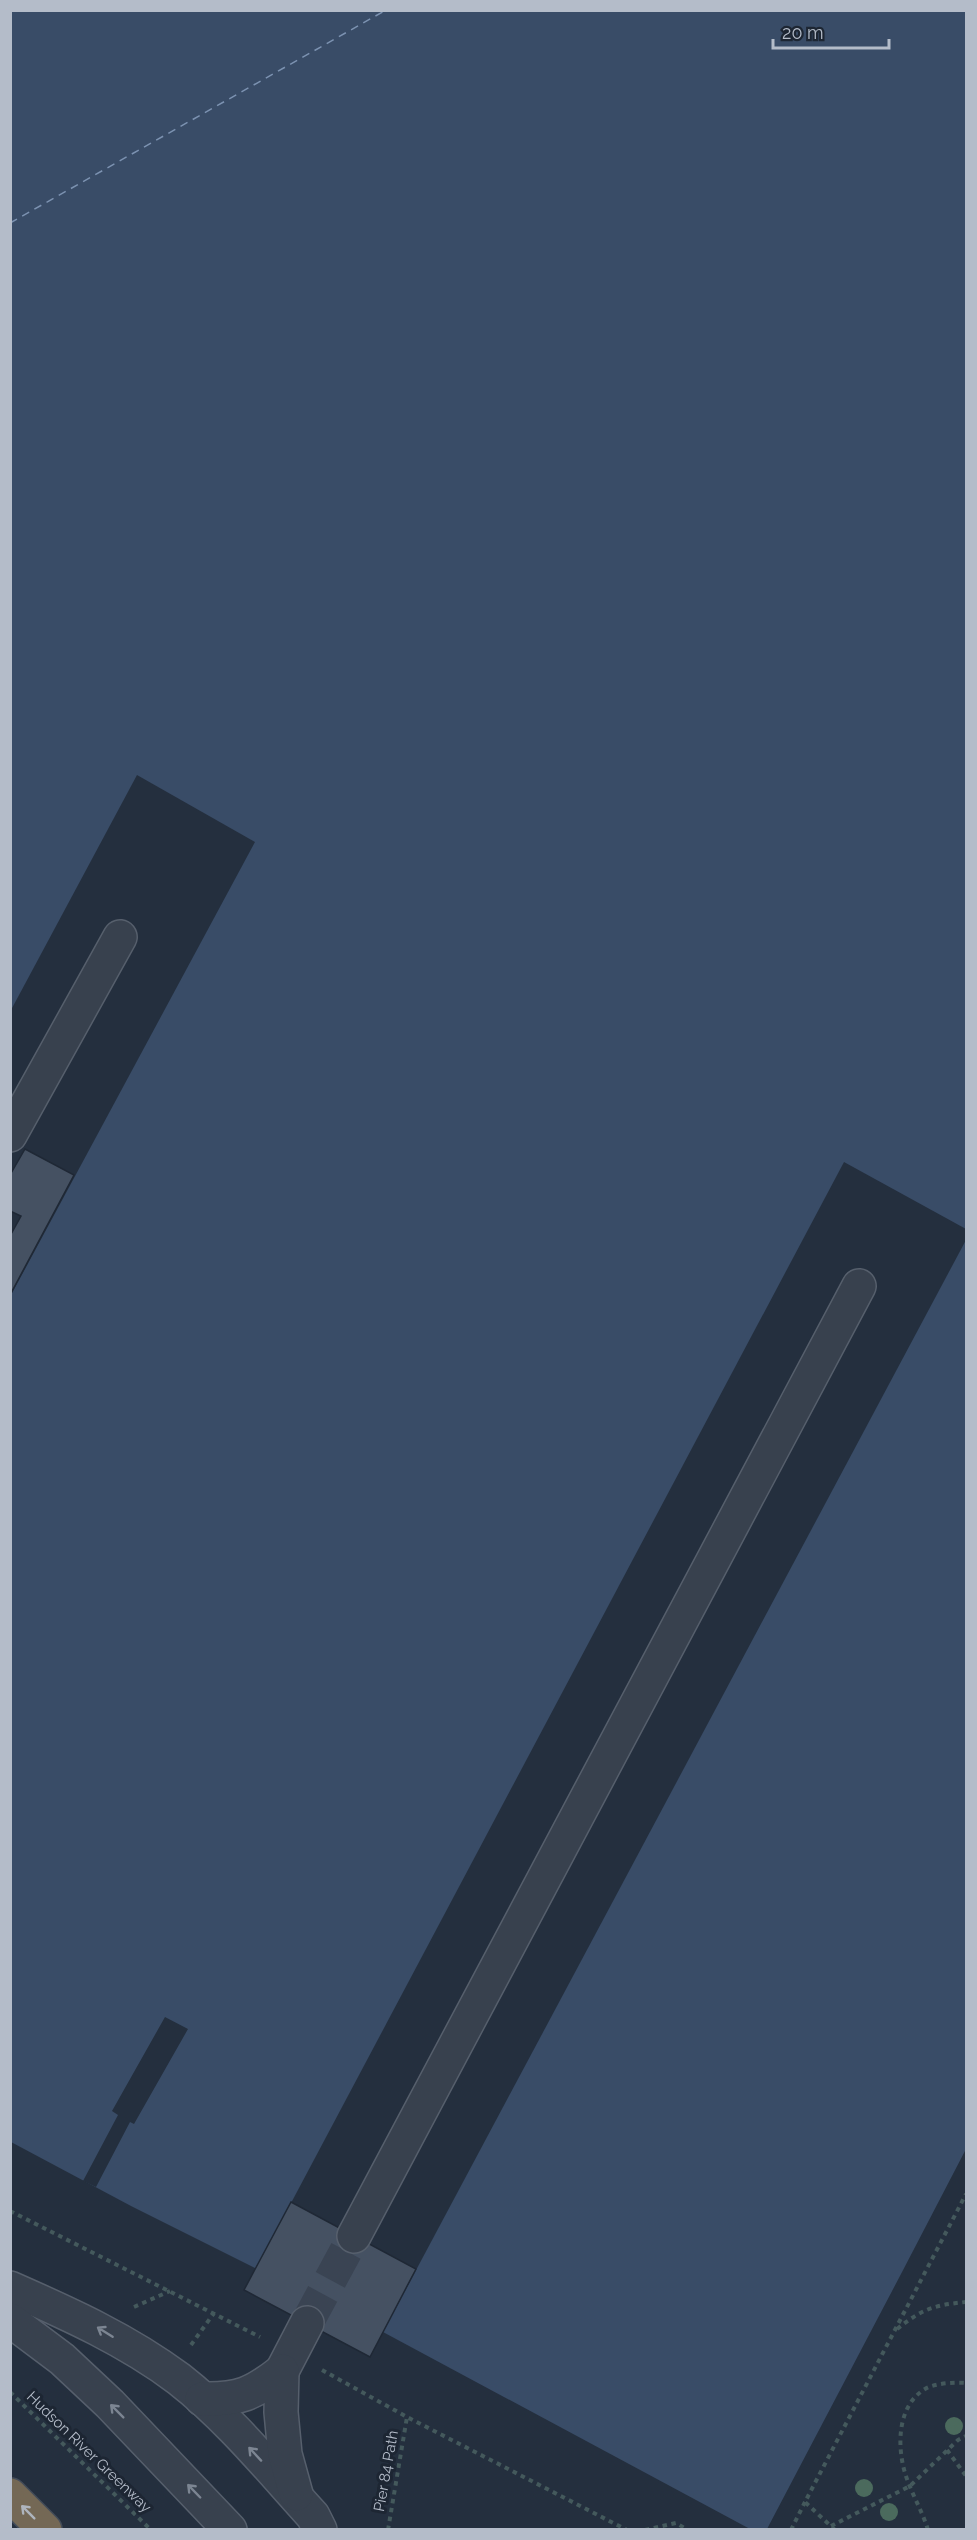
<svg xmlns="http://www.w3.org/2000/svg" width="977" height="2540" viewBox="0 0 977 2540" font-family="Raleway,sans-serif">
	<style>
		.water { fill: #394c67 }
		.pier { fill: #242f3e }
		.lines { fill: none; stroke-linecap: round; stroke-linejoin: round }
		.ferry { stroke: #7c92b1; stroke-width: 1.5; stroke-dasharray: 8 6; stroke-linecap: butt }
		.building { fill: #455162; stroke: #1f2835; stroke-width: 1.5 }
		.minor-tunnel { stroke: #3a4453; stroke-width: 33; stroke-dasharray: 33 16; stroke-linecap: butt }
		.minor-casing { stroke: #565f6c; stroke-width: 36 }
		.highway-casing { stroke: #434c59; stroke-width: 36 }
		.path { stroke: #44595c; stroke-width: 4; stroke-dasharray: 4.5 4.5; stroke-linecap: butt }
		.minor { stroke: #38414e; stroke-width: 33 }
		.highway { stroke: #746855; stroke-width: 33 }
		.tree { fill: #4b6a5d }
		.oneway { stroke: #7c8592 }
		.oneway2 { stroke: #aeb4bd }
		.labels { text-anchor: middle; stroke-width: 6; stroke-linejoin: round; paint-order: stroke }
		.street-label { font-size: 15px; fill: #b4bcc9; stroke: #1d2633 }
	</style>
	<rect width="100%" height="100%" fill="#242f3e"/>
	<polygon class="water" points="10,11 966,11 966,2529 750,2529 383,2332 131,2206 11,2142"/>
	<g class="pier">
		<polygon points="137,775 255,842 11,1295 11,1010"/>
		<polygon points="844,1162 966,1229 966,1240 383,2332 256,2269"/>
		<polygon points="165,2017 188,2029 134,2124 130,2122 96,2187 83,2181 118,2115 112,2111"/>
		<polygon points="966,2149 966,2529 767,2529 901,2274"/>
	</g>
	<g class="lines">
		<polyline class="ferry" points="10,223 386,10"/>
	</g>
	<g class="building">
		<polygon points="25,1149 74,1175 10,1295 10,1236 21,1216 10,1211 10,1175"/>
		<polygon points="291,2202 416,2269 370,2357 244,2290"/>
	</g>
	<g class="lines">
		<polyline class="minor-tunnel" points="307,2323 354,2236"/>
		<defs>
			<g id="minor">
				<polyline points="10,1135 120,937"/>
				<polyline points="354,2236 859,1286"/>
				<path d="M10,2288C69,2314 127,2340 179,2379C229,2418 271,2470 313,2516L320,2530"/>
				<polyline points="10,2320 62,2359 110,2404 230,2530"/>
				<polyline points="282,2371 307,2323"/>
				<path d="M202,2399C239,2400 253,2394 282,2371L281,2412L285,2454L296,2494"/>
			</g>
			<polyline id="highway" points="10,2495 45,2530"/>
		</defs>
		<use href="#minor" class="minor-casing"/>
		<use href="#highway" class="highway-casing"/>
		<g class="path">
			<polyline points="10,2211 260,2337"/>
			<polyline points="134,2307 170,2291"/>
			<path d="M897,2329C922,2309 934,2305 966,2302"/>
			<polyline points="191,2345 214,2313"/>
			<polyline points="322,2370 407,2417 627,2530"/>
			<polyline points="10,2392 151,2530"/>
			<polyline points="947,2450 966,2476"/>
			<polyline points="831,2526 910,2486 958,2440 966,2436"/>
			<polyline points="388,2530 407,2417"/>
			<polyline points="645,2530 676,2523 688,2530"/>
			<polyline points="791,2530 805,2502"/>
			<polyline points="835,2530 805,2502 966,2194"/>
			<path d="M928,2530C922,2510 911,2493 905,2473C897,2446 897,2406 925,2389C935,2383 955,2382 966,2383"/>
		</g>
		<use href="#minor" class="minor"/>
		<use href="#highway" class="highway"/>
	</g>
	<g class="tree">
		<circle cx="954" cy="2426" r="9"/>
		<circle cx="864" cy="2488" r="9"/>
		<circle cx="889" cy="2512" r="9"/>
	</g>
	<defs><path id="oneway-shaft" d="M-6 0H5M1.5-3L5.5 0L1.5 3" fill="none" stroke-width="1.6" stroke-linecap="round" stroke-linejoin="round" transform="scale(1.5)"/></defs>
	<g class="oneway">
		<use href="#oneway-shaft" transform="translate(105 2332) rotate(-148)"/>
		<use href="#oneway-shaft" transform="translate(117 2411) rotate(-135)"/>
		<use href="#oneway-shaft" transform="translate(255 2454) rotate(-133)"/>
		<use href="#oneway-shaft" transform="translate(194 2491) rotate(-134)"/>
	</g>
	<use class="oneway2" href="#oneway-shaft" transform="translate(28 2512) rotate(-135)"/>
	<g class="labels">
		<g class="street-label">
			<text transform="translate(89 2452) rotate(44)" y="5">Hudson River Greenway</text>
			<text transform="translate(386 2471) rotate(-80)" y="5">Pier 84 Path</text>
		</g>
	</g>
	<rect width="977" height="2540" fill="none" stroke="#b4bcc9" stroke-width="24"/>
	<path d="M773 39v9h116v-9" fill="none" stroke="#b4bcc9" stroke-width="3"/>
	<text x="782" y="39" font-size="18" fill="#b4bcc9" stroke="#1d2633" stroke-width="4.5" paint-order="stroke">20 m</text>
</svg>
